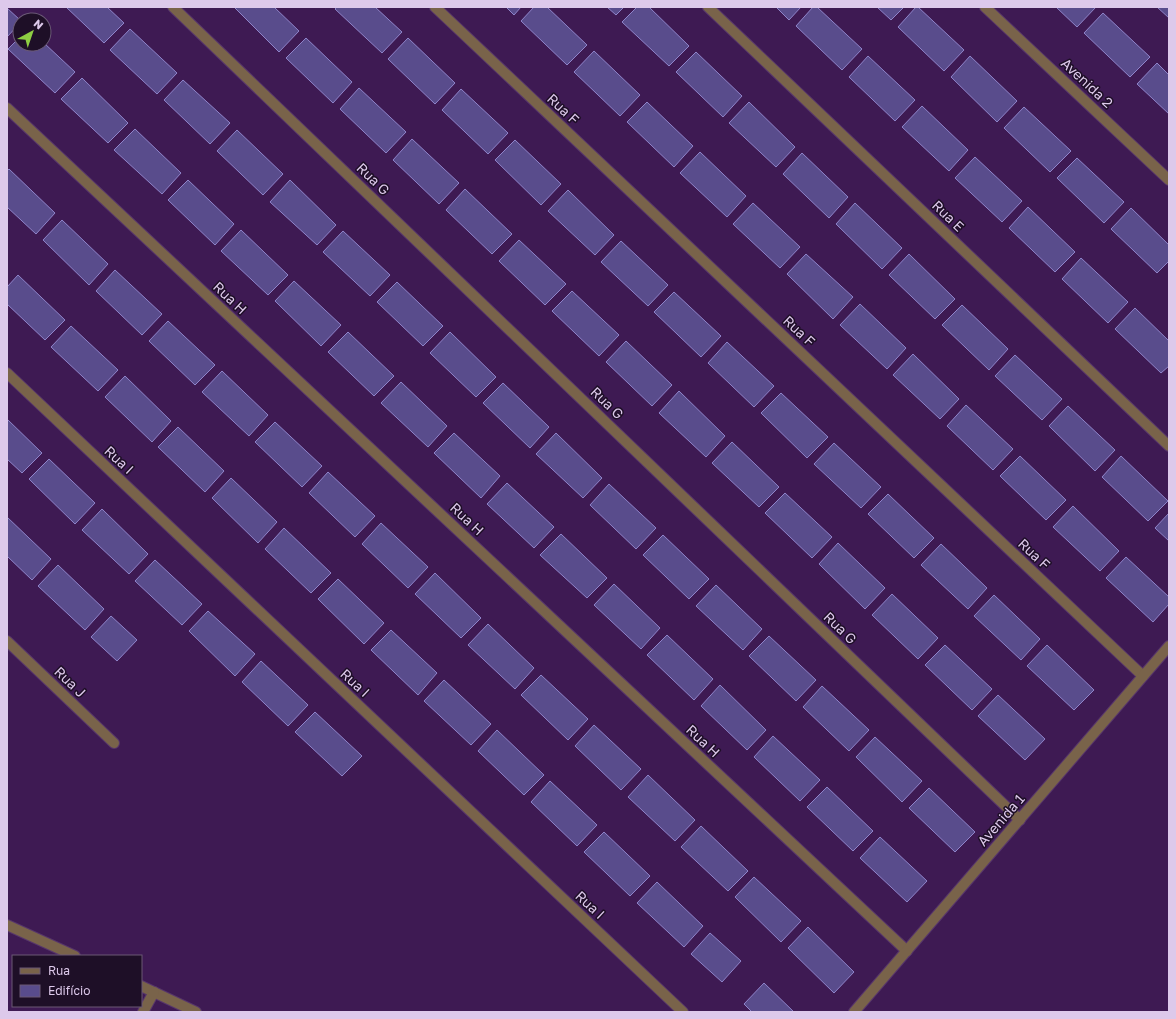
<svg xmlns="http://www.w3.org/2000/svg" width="1176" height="1019" viewBox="0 0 1176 1019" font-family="'Golos Text',sans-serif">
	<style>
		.building { fill: #594c8c; stroke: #8f84ca }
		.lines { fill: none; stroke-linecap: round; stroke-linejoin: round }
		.minor-casing { stroke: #57366b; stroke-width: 12 }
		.minor { stroke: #79634a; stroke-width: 10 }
		.labels { text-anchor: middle; stroke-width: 3; stroke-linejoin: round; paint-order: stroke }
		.street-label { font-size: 14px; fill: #ddc9eb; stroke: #1e0f27 }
	</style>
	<rect width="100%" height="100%" fill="#3e1a53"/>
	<g class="building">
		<polygon points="66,7 107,7 124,23 104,43"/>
		<polygon points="234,7 274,7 299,31 279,52"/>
		<polygon points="337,7 375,7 402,32 382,53 335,9"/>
		<polygon points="506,7 521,7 514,15"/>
		<polygon points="534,7 547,7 587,45 567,65 521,21"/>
		<polygon points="607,7 624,7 616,15"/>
		<polygon points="637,7 649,7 689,46 669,66 622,22"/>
		<polygon points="776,7 801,7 789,20"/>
		<polygon points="813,7 817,7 862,49 842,70 796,26"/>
		<polygon points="877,7 904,7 891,20"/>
		<polygon points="916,7 918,7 964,50 944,71 898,27"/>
		<polygon points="1056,7 1096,7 1077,27"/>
		<polygon points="1157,7 1169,7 1169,18"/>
		<polygon points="7,8 20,20 20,23 7,37"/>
		<polygon points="1103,13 1150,57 1130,77 1084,33"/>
		<polygon points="130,29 177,73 157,94 110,50"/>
		<polygon points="20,37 20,44 44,43 75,72 55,93 8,49"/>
		<polygon points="306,38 352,82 333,103 286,58"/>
		<polygon points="408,38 455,83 435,104 388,59"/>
		<polygon points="594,51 640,95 620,116 574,72"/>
		<polygon points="696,52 742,96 723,117 676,72"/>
		<polygon points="868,56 915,100 895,121 849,77"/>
		<polygon points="970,56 1017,101 997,122 951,77"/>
		<polygon points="1157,63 1169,75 1169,114 1137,84"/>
		<polygon points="82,78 128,123 108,143 61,99"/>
		<polygon points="183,80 230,123 210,144 164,100"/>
		<polygon points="359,88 406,132 386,153 340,109"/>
		<polygon points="461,89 508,133 488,154 442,110"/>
		<polygon points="647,102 693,146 674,167 627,122"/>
		<polygon points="749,102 795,147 776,167 729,123"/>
		<polygon points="922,106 968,150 949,171 902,127"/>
		<polygon points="1024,107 1071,151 1050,172 1004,128"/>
		<polygon points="135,129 181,173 162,194 114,150"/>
		<polygon points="237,130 283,174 263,195 217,151"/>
		<polygon points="412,139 459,183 439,204 393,160"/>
		<polygon points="515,140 561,184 541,205 495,160"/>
		<polygon points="700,152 746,196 727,217 680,173"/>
		<polygon points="802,153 848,197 829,218 783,174"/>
		<polygon points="975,157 1022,201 1002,222 955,178"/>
		<polygon points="1077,158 1124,202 1104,223 1057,178"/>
		<polygon points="9,169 55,213 36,234 7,207 7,171"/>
		<polygon points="188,180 234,224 215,245 168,200"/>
		<polygon points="290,180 336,225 317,245 270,202"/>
		<polygon points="465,189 512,234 492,254 446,210"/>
		<polygon points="568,190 614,235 595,255 548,211"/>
		<polygon points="753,203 800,247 780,268 733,224"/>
		<polygon points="855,203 902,248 882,269 836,224"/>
		<polygon points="1028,207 1075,252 1055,272 1009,228"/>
		<polygon points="1131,208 1169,245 1169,261 1157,273 1111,229"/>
		<polygon points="62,220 108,264 89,285 43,240"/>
		<polygon points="241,230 288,275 268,295 221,251"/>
		<polygon points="343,231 390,275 370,296 323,252"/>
		<polygon points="519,240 566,284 545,305 499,261"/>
		<polygon points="621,241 668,285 648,306 601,262"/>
		<polygon points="806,254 853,297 833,319 787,274"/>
		<polygon points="909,254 955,299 935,319 889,275"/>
		<polygon points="1081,258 1128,302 1108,323 1062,279"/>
		<polygon points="115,270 162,314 142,335 96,291"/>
		<polygon points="18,275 65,320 45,340 7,304 7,287"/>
		<polygon points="294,281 341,325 321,346 275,301"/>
		<polygon points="397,282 443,326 423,346 377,302"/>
		<polygon points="572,291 619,335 599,356 552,311"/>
		<polygon points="674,292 721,336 701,357 654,312"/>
		<polygon points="860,304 906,348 887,369 840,325"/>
		<polygon points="962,305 1008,349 989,370 942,325"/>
		<polygon points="1135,308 1169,341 1169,366 1161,373 1115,329"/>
		<polygon points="168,321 215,365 195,385 149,341"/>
		<polygon points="71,326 118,370 98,391 51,347"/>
		<polygon points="348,332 394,376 374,396 328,352"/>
		<polygon points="450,332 496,377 476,397 430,353"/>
		<polygon points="626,341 672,385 652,406 606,362"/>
		<polygon points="727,342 774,386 754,407 708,363"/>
		<polygon points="913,354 959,399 940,419 893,375"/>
		<polygon points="1015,355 1062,399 1042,420 995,376"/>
		<polygon points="222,371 268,415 249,436 202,392"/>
		<polygon points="125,376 171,421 152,442 105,397"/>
		<polygon points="401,382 447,426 428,447 381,403"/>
		<polygon points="503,383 549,427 530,448 483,403"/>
		<polygon points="679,391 725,436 706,457 659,413"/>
		<polygon points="781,393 828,437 807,458 761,413"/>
		<polygon points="966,405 1013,449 993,470 947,426"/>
		<polygon points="1068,406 1115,450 1095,471 1049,426"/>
		<polygon points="7,419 42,453 22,473 7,459"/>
		<polygon points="275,422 322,466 302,487 255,442"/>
		<polygon points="178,427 224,471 205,492 158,447"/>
		<polygon points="454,433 500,476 481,498 434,453"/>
		<polygon points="556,433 602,478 583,498 536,454"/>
		<polygon points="732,442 779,487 759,507 712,463"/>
		<polygon points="834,443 881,487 861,508 814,464"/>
		<polygon points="1020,456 1066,500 1046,520 1000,476"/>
		<polygon points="1121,456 1168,501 1148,521 1102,477"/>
		<polygon points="49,459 95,503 75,524 29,479"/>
		<polygon points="328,472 375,516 355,537 309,493"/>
		<polygon points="231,478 277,522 258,543 212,498"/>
		<polygon points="507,483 554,527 534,548 487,504"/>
		<polygon points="609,484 656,528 636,549 590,505"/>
		<polygon points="785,493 832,537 812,558 765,513"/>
		<polygon points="888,494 934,538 914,558 868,514"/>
		<polygon points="1073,506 1119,551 1100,571 1053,527"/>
		<polygon points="102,509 148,554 129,574 82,530"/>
		<polygon points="1169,513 1169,541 1155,528"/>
		<polygon points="7,517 51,559 32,580 7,556"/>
		<polygon points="381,523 428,567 408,588 362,544"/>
		<polygon points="284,528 331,573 311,593 265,549"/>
		<polygon points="561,534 607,578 587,598 540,555"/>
		<polygon points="663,535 709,579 689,599 643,555"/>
		<polygon points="838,543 885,588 865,609 819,564"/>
		<polygon points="941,544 987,588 968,609 921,565"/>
		<polygon points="1126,557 1169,597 1169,604 1153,622 1106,578"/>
		<polygon points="155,560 202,604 182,625 135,581"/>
		<polygon points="58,565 104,609 85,630 38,586"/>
		<polygon points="435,573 481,618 461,638 415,594"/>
		<polygon points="338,579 384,623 364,644 318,599"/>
		<polygon points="614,584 660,628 641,649 594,605"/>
		<polygon points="716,585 762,629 743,650 696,606"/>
		<polygon points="892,594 938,638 918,659 872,615"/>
		<polygon points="994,595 1040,639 1021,660 974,616"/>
		<polygon points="208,611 255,654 235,676 189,631"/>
		<polygon points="111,616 137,640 117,661 91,637"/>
		<polygon points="488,624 534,668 515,689 468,645"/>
		<polygon points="391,630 437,673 418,695 371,650"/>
		<polygon points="667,635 713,679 694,700 647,655"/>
		<polygon points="769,636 816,680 796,701 749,656"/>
		<polygon points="945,645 992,689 972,710 925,665"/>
		<polygon points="1047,645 1094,690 1074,710 1027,666"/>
		<polygon points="261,661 308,705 288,726 242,682"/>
		<polygon points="541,675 588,719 568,740 521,695"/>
		<polygon points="444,680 491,724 471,745 424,701"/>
		<polygon points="720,685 766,730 747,750 701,706"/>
		<polygon points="822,686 869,730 849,751 803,707"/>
		<polygon points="998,695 1045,739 1025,760 978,716"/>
		<polygon points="315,712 362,756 342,776 295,732"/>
		<polygon points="594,725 641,769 621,790 575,746"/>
		<polygon points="497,730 544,775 524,795 478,751"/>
		<polygon points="773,736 820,780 800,801 754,757"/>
		<polygon points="875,737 922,781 902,802 856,757"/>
		<polygon points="648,775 695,820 675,841 628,797"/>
		<polygon points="550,781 597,825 577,846 531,802"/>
		<polygon points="827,787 873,831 853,851 807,807"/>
		<polygon points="929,788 975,832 955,852 909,808"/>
		<polygon points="701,826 748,871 728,891 681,847"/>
		<polygon points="604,832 650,876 630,896 584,852"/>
		<polygon points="880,837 927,881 907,902 860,858"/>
		<polygon points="754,877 801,921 781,942 735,897"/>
		<polygon points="657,882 703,926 684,947 637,903"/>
		<polygon points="808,927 854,972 834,993 788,948"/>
		<polygon points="710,933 741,961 722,982 691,954"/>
		<polygon points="764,983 794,1012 752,1012 744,1004"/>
	</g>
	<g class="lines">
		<defs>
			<g id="minor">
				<polyline points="173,7 1020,820"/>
				<polyline points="435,7 1143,676"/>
				<polyline points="708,7 1169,446"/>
				<polyline points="985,7 1169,180"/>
				<polyline points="7,108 907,951"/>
				<polyline points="7,373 683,1012"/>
				<polyline points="7,641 114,743"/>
				<polyline points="7,925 75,956"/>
				<polyline points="141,986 196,1012"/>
				<polyline points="143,1012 154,992"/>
				<polyline points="854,1012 1169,646"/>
			</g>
		</defs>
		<use href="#minor" class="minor-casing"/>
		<use href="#minor" class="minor"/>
	</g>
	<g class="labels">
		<g class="street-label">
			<text transform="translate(1087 83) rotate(43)" y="5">Avenida 2</text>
			<text transform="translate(563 109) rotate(43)" y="5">Rua F</text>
			<text transform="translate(373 179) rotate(44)" y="5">Rua G</text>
			<text transform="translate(948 216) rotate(44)" y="5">Rua E</text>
			<text transform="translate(230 298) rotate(43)" y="5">Rua H</text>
			<text transform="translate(799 331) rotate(43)" y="5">Rua F</text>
			<text transform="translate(607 403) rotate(44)" y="5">Rua G</text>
			<text transform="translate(119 460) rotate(43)" y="5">Rua I</text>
			<text transform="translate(467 519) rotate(43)" y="5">Rua H</text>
			<text transform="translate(1034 554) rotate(43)" y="5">Rua F</text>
			<text transform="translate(840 628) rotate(44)" y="5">Rua G</text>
			<text transform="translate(70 682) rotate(44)" y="5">Rua J</text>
			<text transform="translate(355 683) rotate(43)" y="5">Rua I</text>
			<text transform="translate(703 741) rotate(43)" y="5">Rua H</text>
			<text transform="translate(1001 820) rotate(-49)" y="5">Avenida 1</text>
			<text transform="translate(590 905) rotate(43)" y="5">Rua I</text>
		</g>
	</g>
	<rect width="1176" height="1019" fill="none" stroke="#ddc9eb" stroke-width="16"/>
	<rect x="12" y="955" width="130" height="52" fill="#1e0f27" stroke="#6a5975"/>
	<rect x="20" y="968" width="20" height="6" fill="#79634a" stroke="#6a5975"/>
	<text x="48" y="975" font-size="12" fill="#ddc9eb">Rua</text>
	<rect x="20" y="985" width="20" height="12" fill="#594c8c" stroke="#6a5975"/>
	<text x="48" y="995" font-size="12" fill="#ddc9eb">Edifício</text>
	<g transform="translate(32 32) rotate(40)"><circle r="19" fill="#1e0f27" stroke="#6a5975"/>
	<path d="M0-3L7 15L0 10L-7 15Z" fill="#8ecd43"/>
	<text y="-6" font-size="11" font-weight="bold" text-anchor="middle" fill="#ddc9eb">N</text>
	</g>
</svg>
